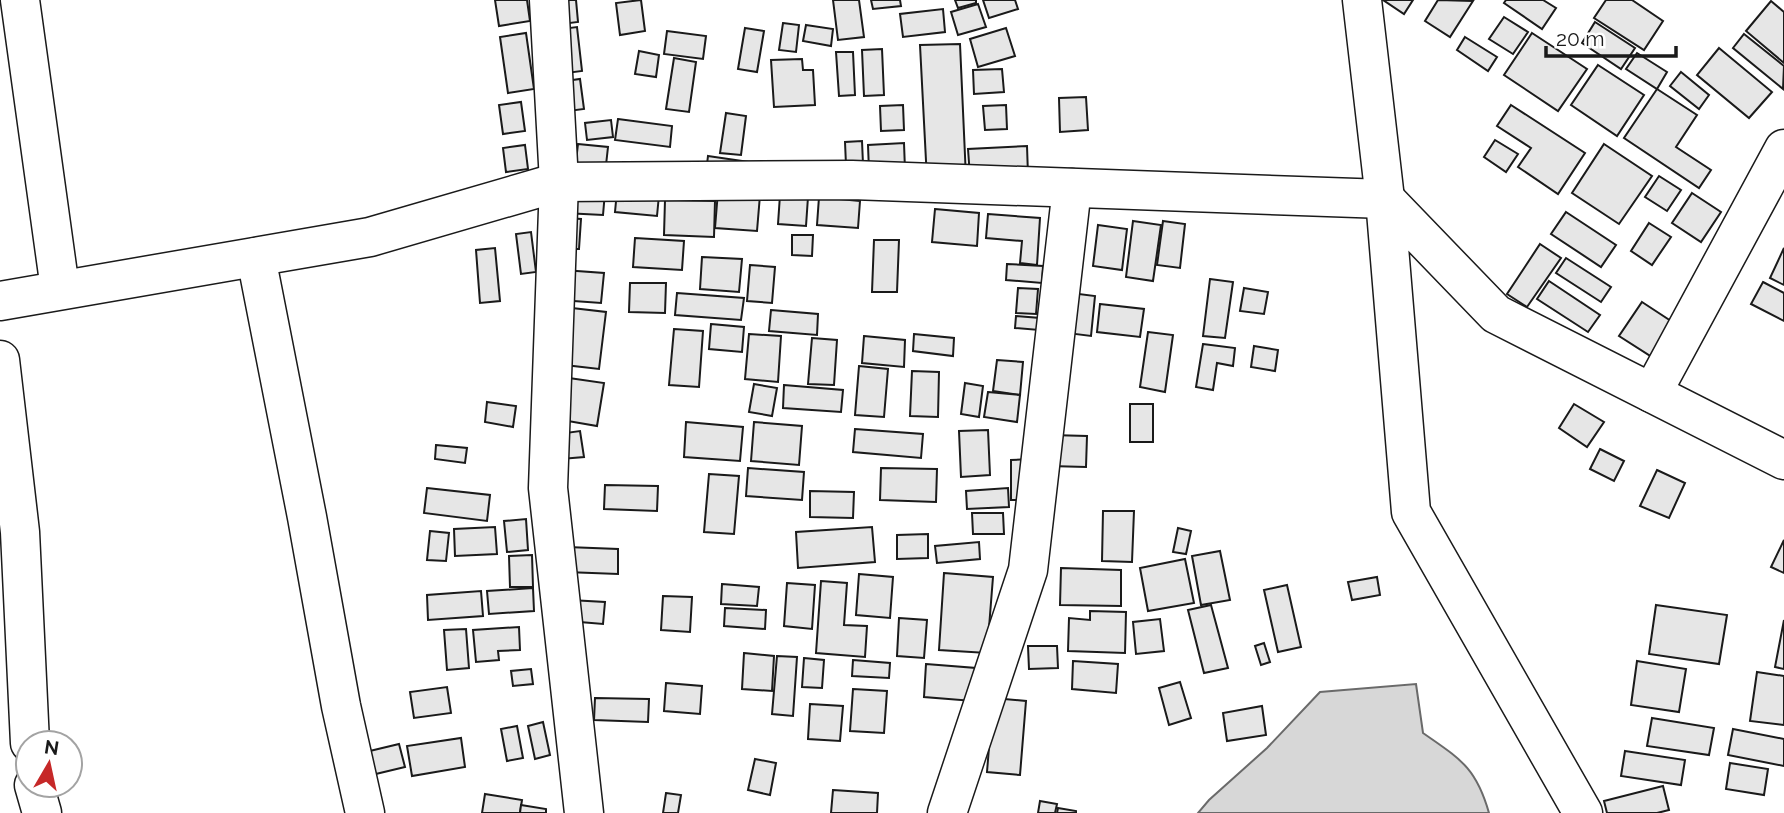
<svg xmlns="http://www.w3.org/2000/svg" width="1784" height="813" viewBox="0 0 1784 813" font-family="Raleway,sans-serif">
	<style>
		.water { fill: #d7d7d7; stroke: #6a6a6a; stroke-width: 2 }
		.building { fill: #e6e6e6; stroke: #1a1a1a; stroke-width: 2 }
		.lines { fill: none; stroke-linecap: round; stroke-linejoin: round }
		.minor-casing { stroke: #1a1a1a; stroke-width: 41 }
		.minor { stroke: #fff; stroke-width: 38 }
	</style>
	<rect width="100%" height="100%" fill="#fff"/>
	<path class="water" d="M1416,684L1423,733C1460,759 1476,767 1489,813H1198L1209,800L1267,748L1320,692Z"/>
	<g class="building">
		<polygon points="495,0 527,0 530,21 499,26"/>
		<polygon points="559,0 576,0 578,22 562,24"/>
		<polygon points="641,0 645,31 620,35 616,3"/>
		<polygon points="833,0 859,0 864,37 838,40"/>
		<polygon points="871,0 900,0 901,6 873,9"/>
		<polygon points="955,0 976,0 976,3 958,8"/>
		<polygon points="983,0 1015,0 1018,9 989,18"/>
		<polygon points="1383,0 1413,0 1404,14"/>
		<polygon points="1438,0 1473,1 1450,37 1425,21"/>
		<polygon points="1506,0 1543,0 1556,8 1542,29 1504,3"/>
		<polygon points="1606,0 1632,0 1663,21 1644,50 1594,18"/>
		<polygon points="1771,1 1784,12 1784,63 1746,31"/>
		<polygon points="978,4 986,27 958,35 951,12"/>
		<polygon points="943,9 945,32 903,37 900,14"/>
		<polygon points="1504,17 1528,32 1513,54 1489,39"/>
		<polygon points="1595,22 1635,48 1621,69 1582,43"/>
		<polygon points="783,23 799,25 796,52 779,50"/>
		<polygon points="806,25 833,29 831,46 803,41"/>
		<polygon points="577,27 582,71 559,74 553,30"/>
		<polygon points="745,28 764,31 757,72 738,69"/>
		<polygon points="1006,28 1015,56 978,67 970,39"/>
		<polygon points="667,31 706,36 703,59 664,54"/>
		<polygon points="526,33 534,89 508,93 500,37"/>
		<polygon points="1532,33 1587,69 1558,111 1504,75"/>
		<polygon points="1744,34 1784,66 1783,89 1733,48"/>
		<polygon points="1465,37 1497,57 1488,71 1457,50"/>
		<polygon points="960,44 966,178 927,180 920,45"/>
		<polygon points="1719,48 1772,92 1749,118 1697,75"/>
		<polygon points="882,49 884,95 864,96 862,50"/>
		<polygon points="639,51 659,55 656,77 635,74"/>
		<polygon points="836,52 853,52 855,95 839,96"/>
		<polygon points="1637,53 1667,72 1657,89 1626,69"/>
		<polygon points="674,58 696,62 689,112 666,109"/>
		<polygon points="802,59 803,70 813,70 815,105 774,107 771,60"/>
		<polygon points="1598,65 1644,95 1617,136 1571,105"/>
		<polygon points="1002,69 1004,92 974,94 973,70"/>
		<polygon points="1681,72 1709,95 1699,109 1670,86"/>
		<polygon points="580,79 584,109 561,112 558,82"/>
		<polygon points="1657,89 1697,115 1676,147 1711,170 1699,188 1624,138"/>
		<polygon points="1086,97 1088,130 1060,132 1059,98"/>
		<polygon points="521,102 525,131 503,134 499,105"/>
		<polygon points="903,105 904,130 881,131 880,106"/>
		<polygon points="1006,105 1007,129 985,130 983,106"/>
		<polygon points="1511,105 1585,153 1558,194 1518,167 1531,148 1497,126"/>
		<polygon points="726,113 746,116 741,155 720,153"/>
		<polygon points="618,119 672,126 670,147 615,140"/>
		<polygon points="611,120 613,137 587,140 585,123"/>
		<polygon points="1495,140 1518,154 1506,172 1484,157"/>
		<polygon points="862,141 863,164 846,165 845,142"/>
		<polygon points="904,143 905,170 869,171 868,145"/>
		<polygon points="578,144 608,147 605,174 575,170"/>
		<polygon points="1604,144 1652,176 1619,224 1572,193"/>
		<polygon points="525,145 528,169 506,172 503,148"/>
		<polygon points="1027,146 1028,175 970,177 968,149"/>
		<polygon points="708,156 749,162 706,173"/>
		<polygon points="1659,176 1681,190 1667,211 1645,197"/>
		<polygon points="566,189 605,192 603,215 564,213"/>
		<polygon points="617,191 659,195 657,216 615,212"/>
		<polygon points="718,191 760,195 757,231 715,228"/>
		<polygon points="1692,193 1721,212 1701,242 1672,223"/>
		<polygon points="780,195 808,197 806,226 778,224"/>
		<polygon points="819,197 860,201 858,228 817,225"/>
		<polygon points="665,200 715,201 714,237 664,235"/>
		<polygon points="935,209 979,213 977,246 932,242"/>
		<polygon points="1566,212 1616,245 1601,267 1551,234"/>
		<polygon points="988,214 1040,218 1037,265 1020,263 1022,241 986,238"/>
		<polygon points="567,218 581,219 579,249 565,249"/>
		<polygon points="1133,221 1161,225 1153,281 1126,277"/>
		<polygon points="1163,221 1185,224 1180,268 1157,265"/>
		<polygon points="1649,223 1671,237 1652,265 1631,251"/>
		<polygon points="1098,225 1127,229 1122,270 1093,266"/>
		<polygon points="531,232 536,272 521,274 516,234"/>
		<polygon points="792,235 813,235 812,256 792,255"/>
		<polygon points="635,238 684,241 682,270 633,267"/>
		<polygon points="874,240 899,240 897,292 872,292"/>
		<polygon points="1540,244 1561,258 1527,307 1507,294"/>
		<polygon points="495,248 500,301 480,303 476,250"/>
		<polygon points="1784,248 1784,285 1770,278"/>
		<polygon points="702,257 742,259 739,292 700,289"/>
		<polygon points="1566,258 1611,287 1601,302 1556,273"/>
		<polygon points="1007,264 1043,266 1042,283 1006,280"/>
		<polygon points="750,265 775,267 772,303 747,301"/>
		<polygon points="563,270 604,273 601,303 560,300"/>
		<polygon points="1210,279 1233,282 1225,338 1203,336"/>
		<polygon points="1549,281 1600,315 1588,332 1537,299"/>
		<polygon points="1763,282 1784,293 1784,321 1751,304"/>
		<polygon points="630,283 666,283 665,313 629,312"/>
		<polygon points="1018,288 1038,289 1036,314 1016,313"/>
		<polygon points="1244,288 1268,292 1264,314 1240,311"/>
		<polygon points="1063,292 1095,296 1091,336 1059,332"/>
		<polygon points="677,293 744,298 741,320 675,315"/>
		<polygon points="1642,302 1674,323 1652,357 1619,336"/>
		<polygon points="1100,304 1144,309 1140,337 1097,332"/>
		<polygon points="572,308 606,312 599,369 565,365"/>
		<polygon points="771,310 818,314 817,335 769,331"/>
		<polygon points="1016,316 1040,318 1039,330 1015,328"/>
		<polygon points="711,324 744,327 742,352 709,349"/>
		<polygon points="674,329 703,331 699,387 669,385"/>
		<polygon points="1148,332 1173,335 1165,392 1140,387"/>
		<polygon points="749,334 781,336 778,382 745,379"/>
		<polygon points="914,334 954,338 953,356 913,351"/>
		<polygon points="864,336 905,340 904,367 862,363"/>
		<polygon points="812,338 837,340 834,385 808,384"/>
		<polygon points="1203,344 1235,348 1233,366 1217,363 1213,390 1196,387"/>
		<polygon points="1254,346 1278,350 1275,371 1251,367"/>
		<polygon points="997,360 1023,362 1020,395 993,391"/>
		<polygon points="859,366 888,369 884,417 855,415"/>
		<polygon points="912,371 939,372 938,417 910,416"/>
		<polygon points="569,378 604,383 597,426 562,420"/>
		<polygon points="965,383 983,386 979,417 961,414"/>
		<polygon points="754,384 777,388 772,416 749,412"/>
		<polygon points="784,385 843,390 841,412 783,408"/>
		<polygon points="988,392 1020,395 1017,422 984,417"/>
		<polygon points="487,402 516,406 513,427 485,422"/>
		<rect x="1130" y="404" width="23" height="38"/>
		<polygon points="1574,404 1604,422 1587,447 1559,428"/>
		<polygon points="686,422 743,427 740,461 684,457"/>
		<polygon points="754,422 802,426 799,465 751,461"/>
		<polygon points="855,429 923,434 921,458 853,452"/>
		<polygon points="988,430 990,475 961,477 959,431"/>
		<polygon points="580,431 584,457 561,459 558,434"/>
		<polygon points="1051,435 1087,436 1086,467 1050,466"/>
		<polygon points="436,445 467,448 465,463 435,459"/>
		<polygon points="1600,449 1624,461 1614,481 1590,469"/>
		<polygon points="1031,459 1031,500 1011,500 1011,460"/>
		<polygon points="748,468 804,472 802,500 746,496"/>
		<polygon points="881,468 937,469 936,502 880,500"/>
		<polygon points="1657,470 1685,483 1669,518 1640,506"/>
		<polygon points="709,474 739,476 734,534 704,532"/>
		<polygon points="605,485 658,486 657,511 604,509"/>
		<polygon points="427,488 490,495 487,521 424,513"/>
		<polygon points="1008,488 1009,507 967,509 966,491"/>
		<polygon points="810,491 854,492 853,518 810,517"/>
		<polygon points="1103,511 1134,511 1132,562 1102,561"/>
		<polygon points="972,513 1003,513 1004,534 973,534"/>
		<polygon points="526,519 528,550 507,552 504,521"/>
		<polygon points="495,527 497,554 455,556 454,529"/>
		<polygon points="872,527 875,562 798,568 796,532"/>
		<polygon points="1178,528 1191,531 1186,554 1173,552"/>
		<polygon points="430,531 449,533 446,561 427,560"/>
		<polygon points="928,534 928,558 897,559 897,535"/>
		<polygon points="1784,540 1784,573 1771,567"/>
		<polygon points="979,542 980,559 937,563 935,546"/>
		<polygon points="567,547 618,549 618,574 566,572"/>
		<polygon points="1220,551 1230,600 1201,605 1192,556"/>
		<polygon points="532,555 533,587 510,587 509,556"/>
		<polygon points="1185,559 1194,603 1148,611 1140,568"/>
		<polygon points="1061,568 1121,570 1121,606 1060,605"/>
		<polygon points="944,573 993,577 987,653 939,650"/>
		<polygon points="859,574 893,577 890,618 856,615"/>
		<polygon points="1377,577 1380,595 1352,600 1348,582"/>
		<polygon points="821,581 847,583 844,625 867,626 865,657 816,653"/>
		<polygon points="787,583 815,585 812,629 784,626"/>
		<polygon points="722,584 759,587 757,606 721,604"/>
		<polygon points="1287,585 1301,647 1278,652 1264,590"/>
		<polygon points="533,588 534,611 489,614 487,591"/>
		<polygon points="481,591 483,616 428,620 427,595"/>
		<polygon points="663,596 692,597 690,632 661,630"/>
		<polygon points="570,600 605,602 603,624 568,621"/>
		<polygon points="1211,605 1228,668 1204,673 1188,610"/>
		<polygon points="1656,605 1727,615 1719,664 1649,654"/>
		<polygon points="725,608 766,610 765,629 724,626"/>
		<polygon points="1090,611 1126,612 1125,653 1068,651 1069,618 1090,620"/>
		<polygon points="899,618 927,620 924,658 897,656"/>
		<polygon points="1160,619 1164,651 1136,654 1133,622"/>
		<polygon points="1784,620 1784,669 1775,667"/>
		<polygon points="519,627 520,650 498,651 499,660 476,662 473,630"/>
		<polygon points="466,629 469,668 447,670 444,630"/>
		<polygon points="1264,643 1270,662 1261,665 1255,646"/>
		<polygon points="1028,646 1057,646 1058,668 1029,669"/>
		<polygon points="744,653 774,656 772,691 742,689"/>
		<polygon points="777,656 797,657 793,716 772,714"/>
		<polygon points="804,658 824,660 822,688 802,687"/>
		<polygon points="853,660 890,663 889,678 852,676"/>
		<polygon points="1073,661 1118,664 1116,693 1072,689"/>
		<polygon points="1637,661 1686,669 1679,712 1631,705"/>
		<polygon points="926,664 976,668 973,701 924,697"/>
		<polygon points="531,669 533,684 513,686 511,671"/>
		<polygon points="1757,672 1784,676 1784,725 1750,721"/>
		<polygon points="1180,682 1191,718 1169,725 1159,688"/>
		<polygon points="666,683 702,686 700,714 664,711"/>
		<polygon points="447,687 451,713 414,718 410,692"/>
		<polygon points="853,689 887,691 884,733 850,731"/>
		<polygon points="595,698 649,699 648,722 594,720"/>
		<polygon points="993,698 1026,701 1020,775 987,772"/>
		<polygon points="810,704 843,706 840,741 808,739"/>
		<polygon points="1262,706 1266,735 1227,741 1223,713"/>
		<polygon points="1652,718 1714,728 1709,755 1647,746"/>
		<polygon points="543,722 550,755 535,759 528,726"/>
		<polygon points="517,726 523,758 507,761 501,729"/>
		<polygon points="1733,729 1784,739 1784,766 1728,755"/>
		<polygon points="461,738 465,767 412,776 407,746"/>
		<polygon points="399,744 405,767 359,778 353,755"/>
		<polygon points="1625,751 1685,760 1681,785 1621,776"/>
		<polygon points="755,759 776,763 770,795 748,790"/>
		<polygon points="1730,763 1768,769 1764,795 1726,789"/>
		<polygon points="1663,786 1669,810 1657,813 1607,813 1604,801"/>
		<polygon points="833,790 878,793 877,813 831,813"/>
		<polygon points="666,793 681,795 678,813 663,813"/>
		<polygon points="485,794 522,800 520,813 482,813"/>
		<polygon points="1040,801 1057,804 1055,813 1038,813"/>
		<polygon points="521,805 546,809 546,813 520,813"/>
		<polygon points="1058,808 1076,811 1076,813 1057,813"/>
	</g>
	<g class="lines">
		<defs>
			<g id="minor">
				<polyline points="20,0 60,289"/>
				<polyline points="549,0 559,182 548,488 584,813"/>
				<polyline points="256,257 307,517 341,706 365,813"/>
				<polyline points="0,301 370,237 559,182 852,180 1385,199 1362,0"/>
				<polyline points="0,360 20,532 30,743"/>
				<polyline points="1652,393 1784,149"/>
				<polyline points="34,785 42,813"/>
				<polyline points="947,813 1028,570 1072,188"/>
				<polyline points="1583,813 1411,512 1385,199 1496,314 1784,460"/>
			</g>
		</defs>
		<use href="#minor" class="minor-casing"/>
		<use href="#minor" class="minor"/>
	</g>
	<g transform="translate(49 764) rotate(9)"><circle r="33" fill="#ffffff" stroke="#a3a3a3" stroke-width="2"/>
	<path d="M0-5L12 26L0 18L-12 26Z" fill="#c62828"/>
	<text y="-10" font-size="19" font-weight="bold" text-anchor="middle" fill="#1a1a1a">N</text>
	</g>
	<path d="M1546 46v10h130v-10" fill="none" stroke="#1a1a1a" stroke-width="3.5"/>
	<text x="1556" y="46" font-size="21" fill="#1a1a1a" stroke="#ffffff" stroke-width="5" paint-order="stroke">20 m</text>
</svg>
